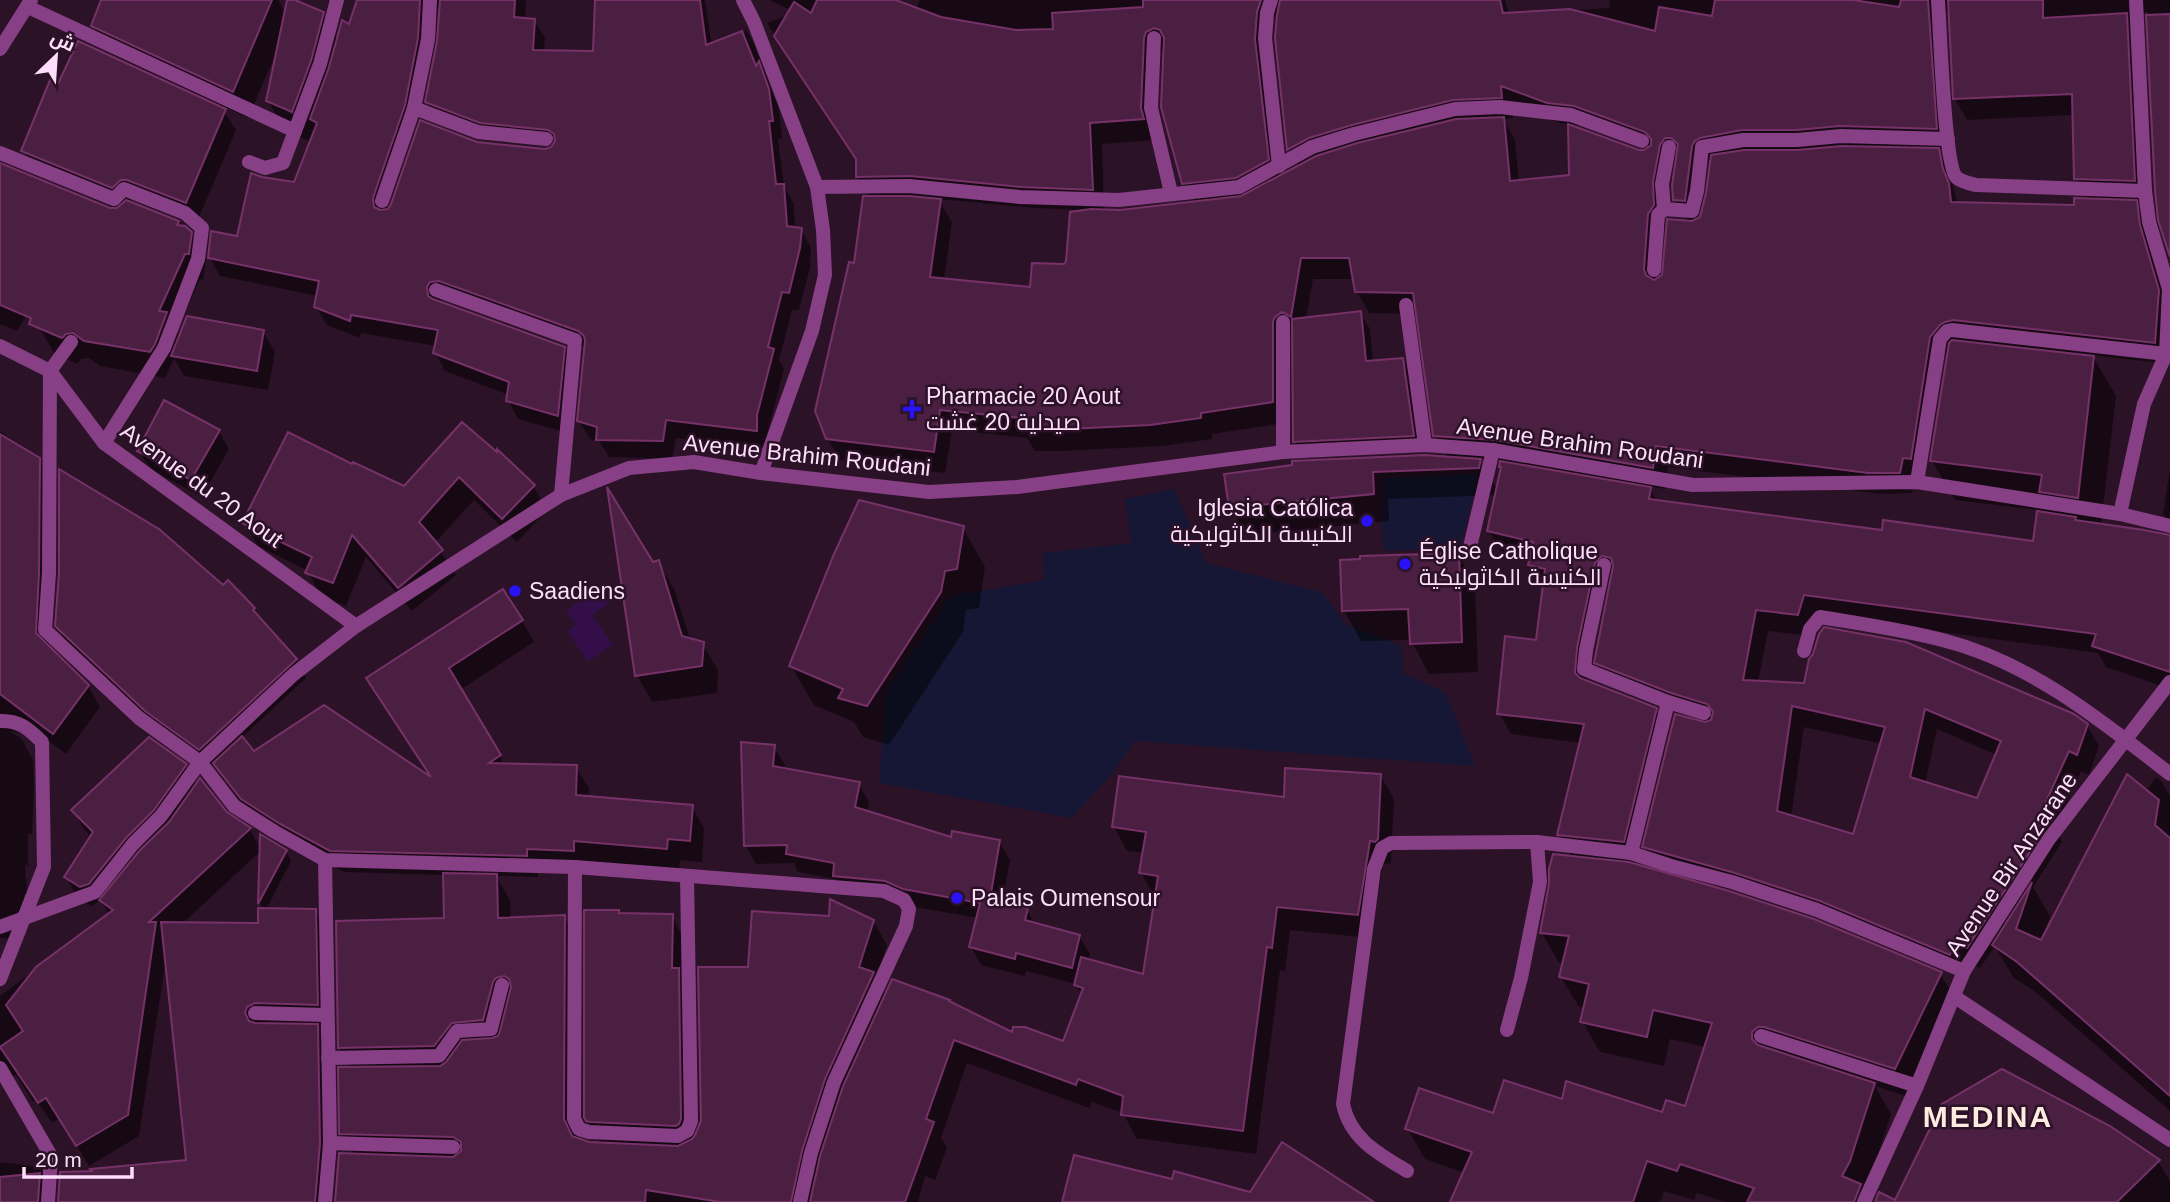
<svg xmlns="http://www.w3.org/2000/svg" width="2170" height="1202" viewBox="0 0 2170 1202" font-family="Helvetica,Cairo,sans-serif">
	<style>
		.green { fill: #161735 }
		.water { fill: #330e48 }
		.shadow { fill: #0007; fill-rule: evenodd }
		.building { fill: #4b1f42; stroke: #763268; stroke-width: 2; fill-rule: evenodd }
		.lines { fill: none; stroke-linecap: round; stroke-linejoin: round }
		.service { stroke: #874085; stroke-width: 14 }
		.minor { stroke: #874085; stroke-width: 14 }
		.tertiary { stroke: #874085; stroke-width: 14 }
		.poi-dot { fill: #2912f5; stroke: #2b1227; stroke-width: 2.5 }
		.labels { text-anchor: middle; stroke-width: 5; stroke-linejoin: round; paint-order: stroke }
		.poi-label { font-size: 23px; fill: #fedefa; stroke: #2b1227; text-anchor: start }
		.street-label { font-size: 23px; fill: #fedefa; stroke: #2b1227 }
		.district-label { font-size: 30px; font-weight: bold; letter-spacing: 2px; fill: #feeadf; stroke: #2b1227 }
	</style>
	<rect width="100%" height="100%" fill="#2b1227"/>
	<g class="green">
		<polygon points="1478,474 1460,549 1383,551 1382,478"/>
		<polygon points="1174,489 1206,563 1321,592 1347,625 1401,645 1403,673 1446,693 1475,766 1135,741 1112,774 1071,818 879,783 886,693 950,596 1044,580 1042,553 1131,543 1125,499"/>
	</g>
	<polygon class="water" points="598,588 609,603 592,615 613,644 588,662 567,631 576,625 566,611"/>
	<g class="shadow">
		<path d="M103,0H278L286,14L289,0H291L323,14L338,41L350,26L359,0H526L525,19L534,20L545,38L544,52L595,53L597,0H705L727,150H734L745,28L753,42L779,109L782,138L778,139L784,186L794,204L795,229H801L811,248L810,268L799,310H792L779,360L784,369L767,434V448L676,438L672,459L609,457L600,442L590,439L579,421L586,347L451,299L441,300L439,303L564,348L574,366L568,433L518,419L508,400L509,395L445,371L435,352L436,346L361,333L360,338L327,325L316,307L318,296L220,276L210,258L239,238L295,184L311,142L286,131L268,101L277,51L248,118L108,52L93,25ZM437,9H441L439,41L427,102L438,120L492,140L557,147L545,150L477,143L389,210L384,211L414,124L432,13ZM287,108L301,114L299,117L287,112Z"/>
		<path d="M769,0H891L916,9L920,0H1505L1509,14L1609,8L1610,0H2170V253L2156,190L2148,12H2143L2146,202L2135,201L2148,223L2170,311L2168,364L2092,355L2116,396L2101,525L2170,537V689L2106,667L2098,653L1816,615L1810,636L1768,631L1758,682L2087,725L2099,746L2089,775L2081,771L2055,829L2062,842L2033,887L2050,916L2045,932L2047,933L2156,777L2162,782L2170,796V1111L2038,994L2013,977L1995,946L1980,968L1968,963L1962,975L1834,922L1748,894L1657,868L1644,846L1706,724L1711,722L1685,714L1608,684L1596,662L1613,578L1609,579L1606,585L1588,670L1587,682L1655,709L1668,731L1635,866L1940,973L1958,1004L1912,1098L1875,1086L1891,1114L1866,1192L1870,1202H1725L1697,1193L1694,1200L1664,1191L1660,1202H1452L1465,1173L1425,1159L1407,1128L1494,1116L1563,1102L1663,1114L1686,1109L1706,1047L1670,1039L1664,1066L1600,1052L1582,1021L1585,1008L1579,1007L1561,977L1564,963H1559L1542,933L1572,858L1559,834L1581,743L1511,734L1499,713L1537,642L1545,586H1542L1530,565L1531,559L1501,552L1489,531L1497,495L1388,499L1389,521L1246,535L1230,507L1226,476L1448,458L1435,435L1418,314L1369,313L1357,292L1355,279H1313L1306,319L1360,313L1370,329L1373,362L1402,360L1412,376L1422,452L1304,458L1294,441V334L1287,338L1285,423L1212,434V439L1163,446L1061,451H1035L1027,438L952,430L945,473L840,460L828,439L855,265L870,198L857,177L858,162L767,23L795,12ZM1279,11L1276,38L1289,149L1299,167L1279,178L1267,60L1273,19ZM1950,11L1955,99L1967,120L2074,115L2076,178L2088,200L2076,207L1959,204L1954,192L1950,171L1937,149L1948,150L1944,13ZM1165,50L1183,183L1195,203L1120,211H1104L1102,144L1154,140L1158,53ZM1512,106L1560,123L1588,127L1649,149L1571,177L1519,182L1515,140L1503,119L1513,118ZM1712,159L1703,215L1696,221L1704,168L1706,162ZM1677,161L1675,199L1688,222L1660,280L1656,281L1660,236L1665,227L1664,205L1673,162ZM938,199L1034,208L1084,210V212L1065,266L1031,289L944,280L952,222ZM1950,348L1932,461L1955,500L2038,510L2034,543L1883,532L1657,501L1648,486L1665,489L1668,467L1881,494L1912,493L1942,359ZM1479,459L1502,461L1501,467L1502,470L1498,491ZM1804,727L1882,744L1854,836L1791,817ZM1937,729L1997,755L1978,800L1925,784Z"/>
		<polygon points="59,86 224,111 236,130 197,222 133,199 128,203 177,222 180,227 190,233 206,260 203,280 200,279 177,331 180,337 263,331 275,352 268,390 184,376 174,358 165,378 100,366 89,358 81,359 77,364 54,353 39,327 70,246 17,331 0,324 0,165 110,210 117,210 122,206 34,170 23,151"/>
		<polygon points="462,425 533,486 547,510 517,542 474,500 435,543 456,575 412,611 366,557 346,606 321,597 308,571 258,546 244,523 353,466 405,488"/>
		<polygon points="0,431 39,459 51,481 51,595 48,647 88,686 100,707 66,754 32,729 32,735 9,731 21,738 33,760 34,787 32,834 28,834 28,866 25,864 27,895 24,895 23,934 10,939 0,938"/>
		<polygon points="219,431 229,449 202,497 150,469 139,451"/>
		<polygon points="2170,469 2170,525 2163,514"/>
		<polygon points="963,528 985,567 979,608 966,610 963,632 889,745 863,737 854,722 814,705 791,666"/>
		<polygon points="1458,554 1475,585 1478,672 1429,674 1411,640 1361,641 1344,611 1342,562"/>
		<polygon points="658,562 674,589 690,639 702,643 718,670 717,693 652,702 637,675 652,565"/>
		<polygon points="223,587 253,609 260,620 296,660 306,678 241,738 253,753 433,781 368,679 522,621 534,642 460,690 505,765 576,767 589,788 588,797 692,807 704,828 702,862 680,860 679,870 538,870 538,877 496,876 510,900 511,920 564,917 578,941 578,1140 586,1143 601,1144 585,1116 619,915 672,916 683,937 690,990 692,1143 702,1122 750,969 873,921 887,945 876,979 886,997 1013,1034 1064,1043 1082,996 1076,984 1026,971 1025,976 981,965 971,947 978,918 915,907 897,899 845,894 836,879 798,872 794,863 756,864 745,845 774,747 785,765 784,770 858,783 869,802 867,813 952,839 999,841 1010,860 1002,904 1027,910 1035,925 1079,936 1090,954 1088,961 1145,976 1155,897 1141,873 1144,853 1127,851 1114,827 1286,799 1380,775 1394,799 1391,863 1383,865 1371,938 1290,930 1285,971 1280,970 1256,1154 1136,1138 1123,1113 1092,1102 1089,1108 967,1063 941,1138 947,1148 935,1180 925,1176 918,1202 336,1202 354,1155 341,1133 352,1069 340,1048 446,920 445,875 344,872 255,820 228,785 215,762 210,766 157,728 67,644 57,626"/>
		<path d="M185,765L197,786L225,814L250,830L261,849L286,851L291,861L266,910L315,911L329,935L331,1028H318L331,1050L330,1202H59L94,1173L188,1162L166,958L139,1136L89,1166L60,1118L52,1123L36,1100L33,1102L16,1075L0,1081V996L109,915L101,900L91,906L77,896L66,877L92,837L84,829L73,810ZM261,851L260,904L264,910L260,924H182Z"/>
		<polygon points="2158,1161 2170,1181 2170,1202 1906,1202"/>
		<polygon points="0,1162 40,1167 53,1190 53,1202 0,1202"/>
	</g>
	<g class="building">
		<polygon points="101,0 272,0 233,92 91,26"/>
		<polygon points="287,0 295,0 324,12 311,61 292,112 266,101"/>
		<polygon points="357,0 420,0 418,38 405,105 373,198 374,207 380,210 388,209 391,204 420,120 477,142 545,149 551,147 555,141 554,134 548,130 480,123 425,102 437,41 440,0 515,0 514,17 535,19 533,50 593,51 595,0 700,0 706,45 742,31 756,66 759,61 769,89 773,121 769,121 776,184 784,184 787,226 802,228 800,248 789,293 782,292 768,347 774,349 757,415 757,431 666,420 663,441 596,440 597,427 577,421 585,341 584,336 578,331 439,281 430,282 427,287 428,296 433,299 565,347 558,416 506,401 509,382 433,353 438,330 351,315 350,321 314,307 319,281 208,258 211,231 237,236 251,173 262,177 294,182 317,123 310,119 329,67 342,20 349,24"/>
		<polygon points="817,0 896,0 941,17 1016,30 1053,29 1052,13 1143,7 1143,0 1261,0 1257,12 1255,39 1269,160 1236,178 1182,184 1161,107 1164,38 1160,30 1154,28 1146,32 1144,38 1141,108 1144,119 1090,123 1093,190 1021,187 910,176 856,177 856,159 774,36 794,2 811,13"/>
		<polygon points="1280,0 1500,0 1503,13 1570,9 1655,31 1659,7 1712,16 1715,0 1853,0 1899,7 1901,0 1928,0 1937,129 1840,126 1797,130 1742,130 1700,138 1695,141 1692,146 1685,201 1673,200 1672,185 1678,144 1671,138 1665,138 1660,145 1653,182 1654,205 1648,214 1644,269 1646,275 1654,280 1662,275 1667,219 1692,221 1700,217 1706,193 1711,155 1744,150 1797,150 1841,146 1939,148 1943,169 1949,183 1951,202 2074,205 2074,198 2137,200 2140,225 2159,290 2155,343 1953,320 1945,322 1940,325 1930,337 1911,459 1903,458 1900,473 1868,473 1656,446 1653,468 1495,440 1433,436 1413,293 1355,292 1349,258 1301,258 1291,317 1282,312 1275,317 1273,321 1273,402 1201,413 1201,418 1150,425 1048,430 1021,430 1021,418 940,410 934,452 826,439 815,411 849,262 854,263 863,196 909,196 941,199 930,277 1030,287 1032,263 1064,264 1066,261 1070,212 1091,209 1120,210 1241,196 1316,156 1357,143 1456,119 1504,117 1510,181 1569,175 1568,124 1639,150 1644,150 1651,145 1651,139 1645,132 1574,106 1547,103 1501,86 1502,98 1453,100 1352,125 1309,138 1287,150 1275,38 1277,15"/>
		<polygon points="1948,0 2043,0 2043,18 2127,13 2135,181 2074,179 2072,94 1953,99"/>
		<polygon points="2170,14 2170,257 2158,220 2155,190 2146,15"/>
		<polygon points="78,41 226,109 186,203 127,180 121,180 112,188 21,151 50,80 58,84"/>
		<polygon points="0,163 110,208 117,208 126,200 179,221 177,225 185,226 192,232 189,254 185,254 159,311 167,312 155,344 150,352 84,341 73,333 66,334 62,338 29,324 31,318 0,305"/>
		<polygon points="1361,311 1366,361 1403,358 1414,436 1293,442 1292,319"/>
		<polygon points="187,316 264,330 257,371 171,356"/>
		<polygon points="1952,340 2094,356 2078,498 2039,492 2042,475 1930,461 1949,343"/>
		<polygon points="164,400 220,430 191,480 137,451"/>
		<polygon points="462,422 497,452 497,449 535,485 502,519 459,477 419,522 443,550 398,588 352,535 333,583 305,573 312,557 242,523 288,432 352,464 353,462 404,486"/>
		<polygon points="0,434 40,458 39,573 36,633 89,685 53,734 0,694"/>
		<polygon points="1425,455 1481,459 1479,468 1373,472 1374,494 1229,508 1224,474 1292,465 1292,461"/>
		<path d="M1500,461L1651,487L1649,499L1882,530L1883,520L2033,541L2037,511L2076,517L2075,520L2144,530L2170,535V672L2092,646L2096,634L1804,595L1798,615L1756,610L1743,680L1804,683L1809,659L1813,654L1819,634L1824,627L1906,642L2074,714L2088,724L2077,755L2069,751L2040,815L2051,820L1967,948L1956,943L1950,955L1820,901L1735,873L1642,847L1675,714L1705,722L1711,720L1713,712L1707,704L1671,693L1594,663L1613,566L1611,558L1602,556L1595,563L1577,648L1575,673L1580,678L1657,708L1624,842L1557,835L1584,724L1497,714L1505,636L1536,640L1545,569L1528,565L1533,542L1487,531L1501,467H1499ZM1792,706L1885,727L1853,834L1777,811ZM1925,709L2001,741L1977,798L1910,777Z"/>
		<polygon points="59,469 159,529 223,585 228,580 255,608 253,610 297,659 199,750 145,711 55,626 59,573"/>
		<polygon points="607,487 653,562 659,560 682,636 704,642 702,666 635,676"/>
		<polygon points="859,500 964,526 957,569 945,571 941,592 867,706 838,698 843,689 789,666 834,554"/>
		<polygon points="1459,553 1462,642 1410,644 1408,609 1342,611 1340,560 1360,559 1360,556"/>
		<polygon points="503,589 523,620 449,668 501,755 489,763 577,765 576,795 693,805 690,841 668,839 667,849 574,841 574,851 527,849 527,856 330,851 280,824 241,799 213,763 242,736 254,751 324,705 431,777 366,678"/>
		<polygon points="149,737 187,764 154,810 126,838 89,884 80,887 64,877 93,832 71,810"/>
		<polygon points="741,742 775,745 773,766 860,782 855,807 951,837 952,831 1000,840 990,899 1028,908 1025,920 1080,935 1072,968 1016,953 1015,959 969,947 980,903 903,889 885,881 833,876 834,863 786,854 787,845 744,846"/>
		<polygon points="1285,768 1381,774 1378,839 1375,842 1370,841 1358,915 1277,907 1272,948 1267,947 1243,1131 1121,1115 1123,1096 1078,1079 1076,1085 954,1040 926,1119 934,1122 905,1202 810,1202 820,1156 843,1086 892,979 950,1000 949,1001 1012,1032 1013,1027 1025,1027 1063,1041 1083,988 1074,985 1081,957 1143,974 1158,876 1139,873 1146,832 1112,827 1119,776 1284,797"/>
		<polygon points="2127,774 2159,800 2155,825 2170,838 2170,1096 2017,962 1992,945 2032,882 2016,929 2041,940"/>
		<polygon points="200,778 227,812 251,828 149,922 156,922 128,1115 76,1146 46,1098 38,1103 0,1047 23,1031 6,1005 36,967 113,910 99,900 140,850 169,822"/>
		<polygon points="260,834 287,850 258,904"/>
		<polygon points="1553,854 1629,862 1729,891 1814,919 1942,972 1895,1069 1764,1027 1758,1027 1752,1032 1752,1039 1758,1045 1875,1083 1850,1161 1842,1176 1861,1184 1854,1202 1747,1202 1754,1188 1680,1164 1677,1171 1647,1161 1633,1202 1450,1202 1472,1152 1405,1129 1419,1088 1493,1113 1504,1080 1562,1099 1566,1081 1662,1112 1666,1100 1685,1106 1712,1023 1653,1010 1647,1037 1580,1022 1589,984 1559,977 1569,936 1540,933 1549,884 1549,869"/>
		<polygon points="443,873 497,874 498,918 565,915 564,1119 572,1136 589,1142 678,1146 692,1139 695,1135 701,1121 698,967 748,967 752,911 829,916 830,899 874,920 859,967 874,972 825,1079 802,1151 791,1202 720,1202 646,1190 645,1202 335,1202 339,1153 453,1157 461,1151 461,1142 453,1137 339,1134 338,1067 440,1066 446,1062 462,1040 492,1038 498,1036 500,1031 511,987 509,979 504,976 496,978 493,982 483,1020 452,1023 434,1046 338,1048 336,921 444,918"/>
		<polygon points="258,908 316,909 318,1005 255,1003 247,1007 245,1013 249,1021 255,1023 318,1024 320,1143 315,1202 58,1202 60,1172 92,1171 90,1169 186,1160 161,922 258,923"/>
		<polygon points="584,910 619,910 619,913 673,914 672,968 679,968 681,1119 679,1124 676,1126 591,1122 586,1121 584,1117"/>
		<polygon points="2002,1069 2110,1126 2160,1160 2117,1202 1875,1202 1879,1192 1895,1200 1942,1104"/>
		<polygon points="1282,1142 1374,1202 1062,1202 1074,1155 1172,1179 1174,1171 1250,1192"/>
		<polygon points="40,1173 38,1202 0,1202 0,1177"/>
	</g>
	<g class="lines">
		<g class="service">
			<polyline points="436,290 575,340 561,495"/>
			<polyline points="1917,482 1940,339 1947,331 1952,330 2166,354"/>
		</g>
		<g class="minor">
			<polyline points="743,0 754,22 817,187 823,230 825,275 812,331 761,473"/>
			<polyline points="1271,0 1267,13 1265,38 1279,166"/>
			<path d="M1938,0C1940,27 1944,162 1956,177C1961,182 1969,183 1976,185L2145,191"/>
			<polyline points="28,7 295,131"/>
			<polyline points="1154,38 1151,108 1171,193"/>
			<polyline points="0,49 31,0"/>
			<polyline points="414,108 478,132 546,139"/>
			<polyline points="0,153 114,199 124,189 185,213 202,228 198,259 164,348 104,443"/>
			<polyline points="249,162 265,168 283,163 320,64 337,0"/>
			<polyline points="817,187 909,186 1020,197 1119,200 1239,187 1312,147 1354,134 1455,109 1500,107 1571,115 1642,141"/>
			<polyline points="382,201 414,108 428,39 430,0"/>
			<polyline points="1664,209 1662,184 1669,147"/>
			<polyline points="1654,270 1658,215 1664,209 1692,211 1697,191 1702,147 1743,140 1797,140 1841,136 1948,139"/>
			<polyline points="1406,305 1425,445"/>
			<polyline points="1283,322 1283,452"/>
			<polyline points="71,342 50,371 49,573 45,630 139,718 200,762 234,806 275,832 325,860 575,867 884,891 904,900 909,909 906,926 834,1082 811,1153 800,1202"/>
			<polyline points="2120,514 2144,404 2166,354 2169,289 2149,222 2145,191 2136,0"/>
			<polyline points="1469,551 1493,450"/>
			<polyline points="1604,565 1586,650 1584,669 1668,702 1704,713"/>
			<path d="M1804,651L1810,629L1820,617C1862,624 1905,630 1946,641C2031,663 2102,721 2170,774"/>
			<path d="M0,721C19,720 29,729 42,742L44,867L0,979"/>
			<polyline points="1631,853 1668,702"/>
			<polyline points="575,867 574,1119 579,1129 589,1132 678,1136 687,1131 691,1121 687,876"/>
			<polyline points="0,927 95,892 133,844 161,816 200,762 294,674 356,626"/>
			<polyline points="255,1013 326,1015"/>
			<polyline points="1507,1030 1521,978 1540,882 1537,842"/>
			<polyline points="1761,1036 1917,1086"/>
			<polyline points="328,1058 439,1056 457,1031 491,1029 502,985"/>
			<polyline points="0,1068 51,1156 48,1202"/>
			<polyline points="330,1143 453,1147"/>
			<path d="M1407,1171C1379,1154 1350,1139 1343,1104L1374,869L1382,848L1391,843L1537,842L1631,853L1671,866L1732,882L1817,910L1964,971"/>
			<polyline points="325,1202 330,1143 325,860"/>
		</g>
		<g class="tertiary">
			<polyline points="0,346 50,371 104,443 356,626 561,495 629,468 694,462 761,473 929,492 1017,487 1283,452 1425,445 1493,450 1693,485 1917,482 2120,514 2170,526"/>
			<polyline points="1955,997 2170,1140"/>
			<polyline points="1864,1202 1917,1086 1964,971 2049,839 2170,682"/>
		</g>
	</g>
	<g class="poi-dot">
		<path d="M908.5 398.5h7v7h7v7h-7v7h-7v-7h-7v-7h7z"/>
		<circle cx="1367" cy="521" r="7"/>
		<circle cx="1405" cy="564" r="7"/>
		<circle cx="515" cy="591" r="7"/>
		<circle cx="957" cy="898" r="7"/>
	</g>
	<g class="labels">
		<g class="poi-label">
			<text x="926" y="404">Pharmacie 20 Aout<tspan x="926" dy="26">صيدلية 20 غشت</tspan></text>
			<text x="1353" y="516" text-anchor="end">Iglesia Católica<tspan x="1353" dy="26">الكنيسة الكاثوليكية</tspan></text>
			<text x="1419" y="559">Église Catholique<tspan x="1419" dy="26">الكنيسة الكاثوليكية</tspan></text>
			<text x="529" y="599">Saadiens</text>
			<text x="971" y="906">Palais Oumensour</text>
		</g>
		<g class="street-label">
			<text transform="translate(1580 443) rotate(8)" y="8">Avenue Brahim Roudani</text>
			<text transform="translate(807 455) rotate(6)" y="8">Avenue Brahim Roudani</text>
			<text transform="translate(202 485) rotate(36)" y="8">Avenue du 20 Aout</text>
			<text transform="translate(2011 864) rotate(-56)" y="8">Avenue Bir Anzarane</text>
		</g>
		<g class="district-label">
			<text x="1988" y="1127">MEDINA</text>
		</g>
	</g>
	<g transform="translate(56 56) rotate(25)" stroke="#2b1227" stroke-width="5" paint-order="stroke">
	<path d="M0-5L12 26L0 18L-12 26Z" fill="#fedefa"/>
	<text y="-10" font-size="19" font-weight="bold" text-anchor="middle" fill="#fedefa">ش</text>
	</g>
	<path d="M24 1167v10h108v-10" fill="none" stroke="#fedefa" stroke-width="3.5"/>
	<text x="35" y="1167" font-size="21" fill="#fedefa" stroke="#2b1227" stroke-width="5" paint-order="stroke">20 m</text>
</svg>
